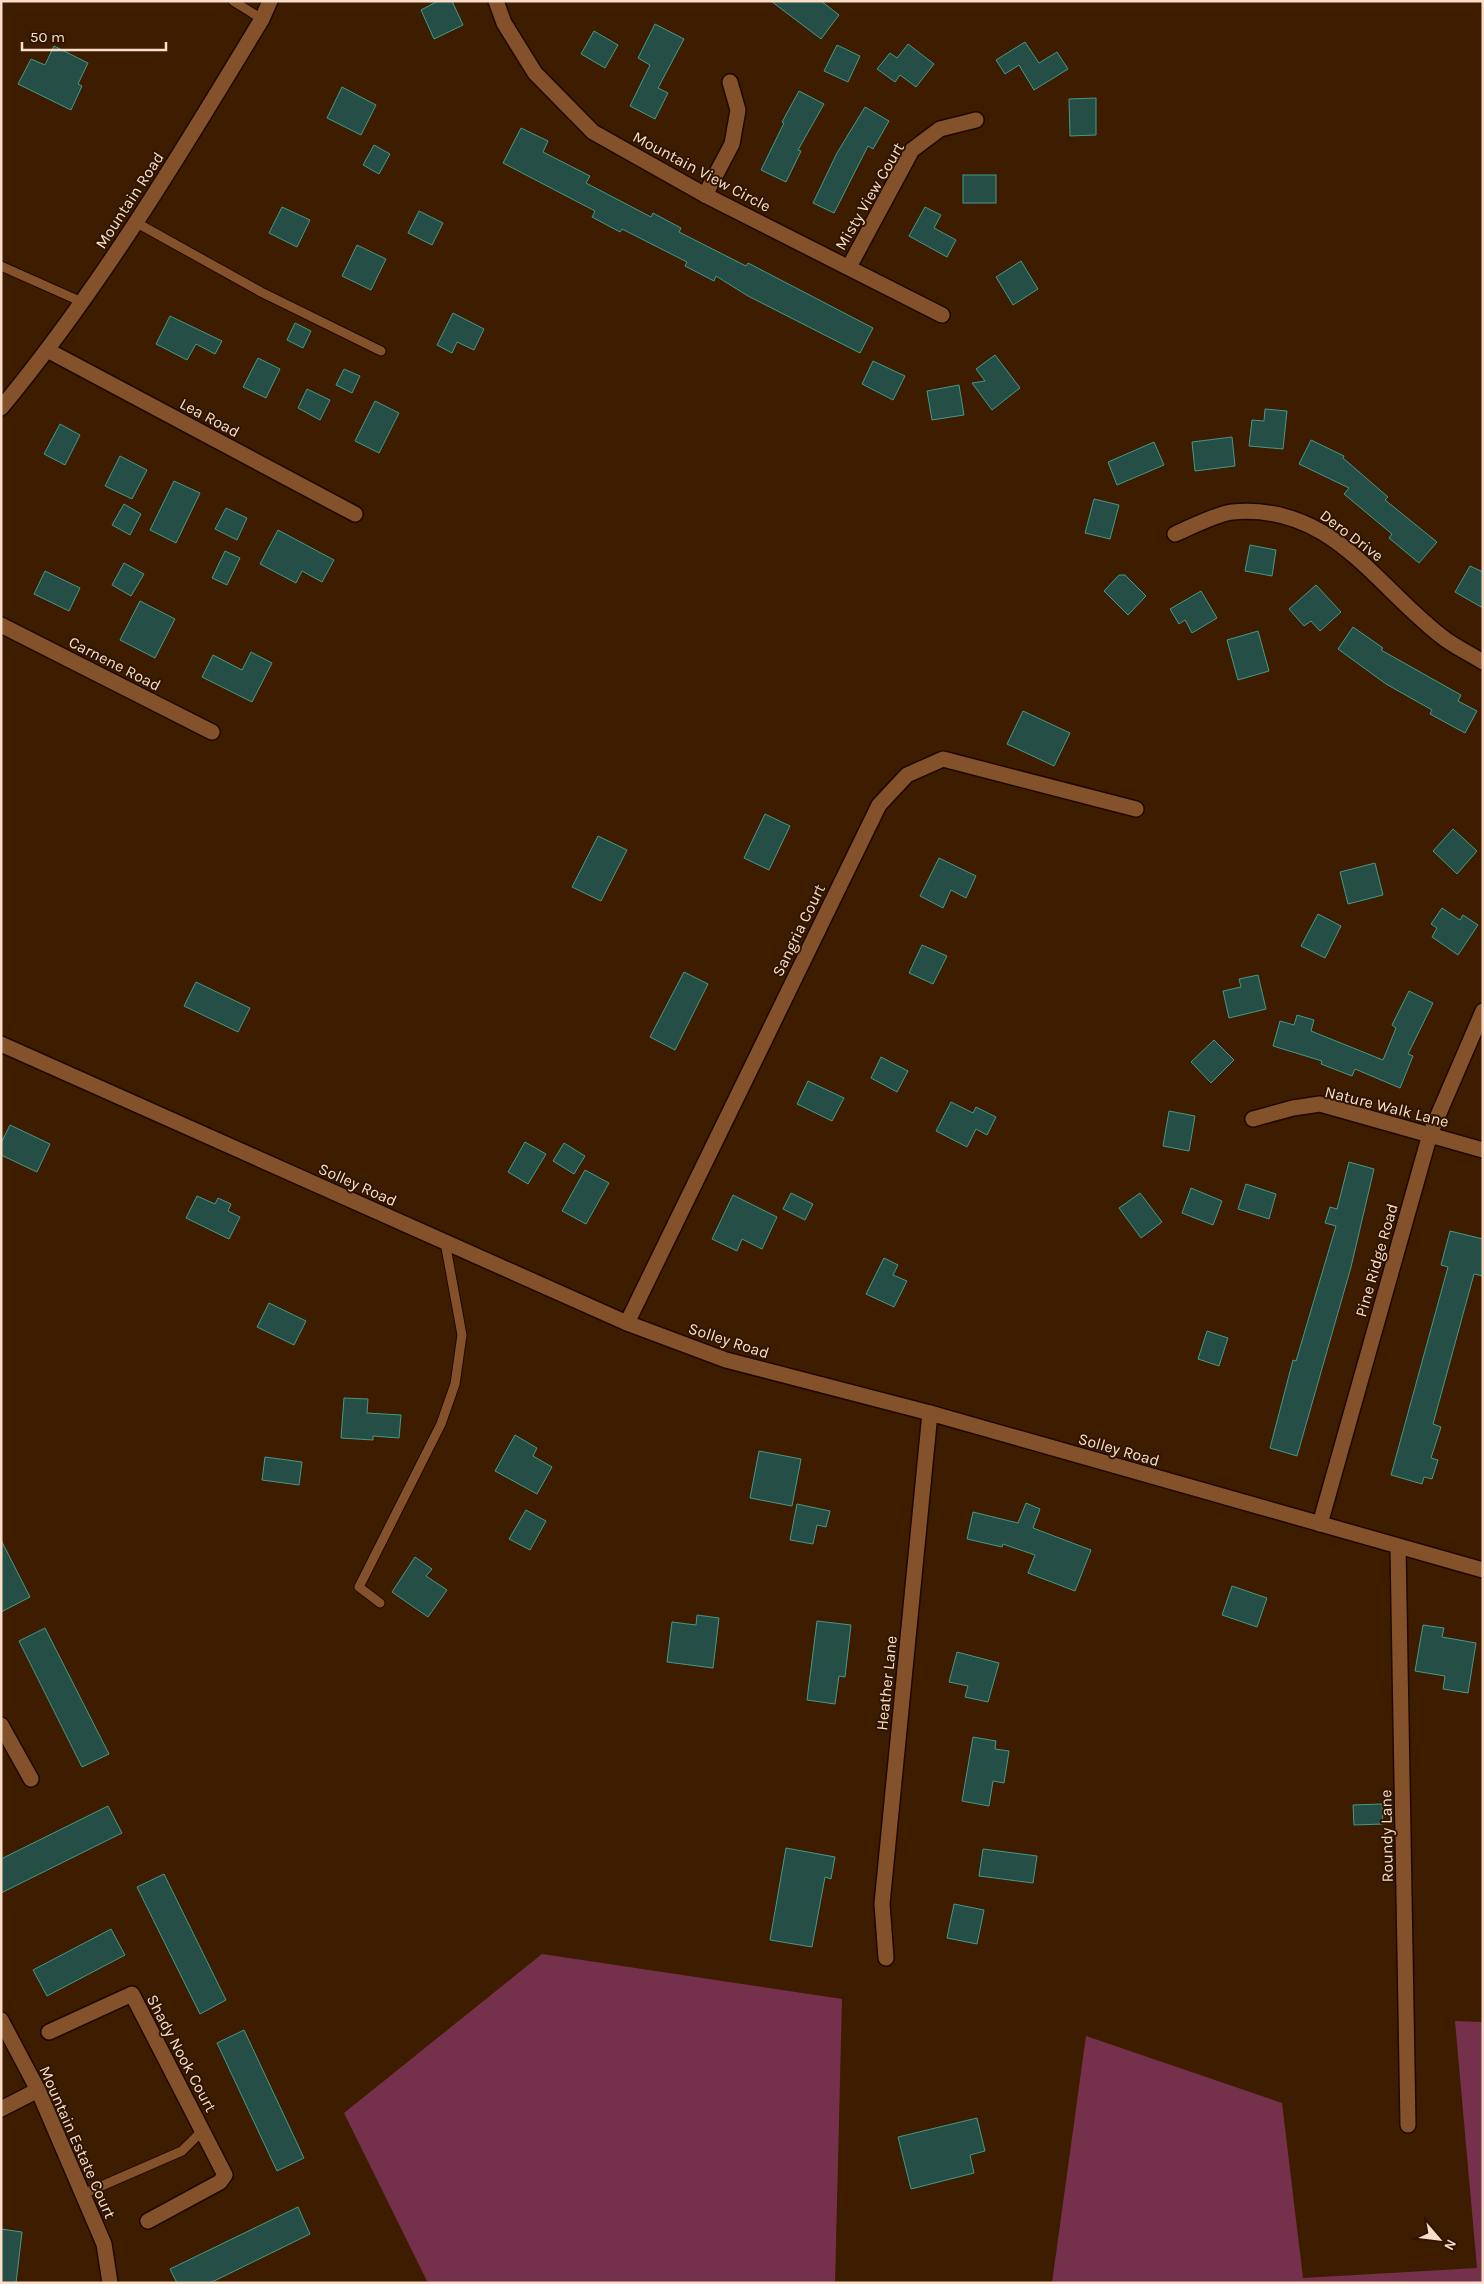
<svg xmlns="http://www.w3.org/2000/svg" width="1484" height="2284" viewBox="0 0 1484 2284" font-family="Karla,sans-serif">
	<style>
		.green { fill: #75314b }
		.building { fill: #254f46; stroke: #498 }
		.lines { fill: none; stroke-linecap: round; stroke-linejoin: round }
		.lane-casing { stroke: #1f0800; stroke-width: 11 }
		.street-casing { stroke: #1f0800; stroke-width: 18 }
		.secondary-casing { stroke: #1f0800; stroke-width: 18 }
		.lane { stroke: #83522a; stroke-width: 9 }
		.street { stroke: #83522a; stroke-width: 15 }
		.secondary { stroke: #83522a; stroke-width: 15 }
		.labels { text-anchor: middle; stroke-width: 4; stroke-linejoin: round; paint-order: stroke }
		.street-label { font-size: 16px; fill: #fbdec9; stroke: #2e1602 }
	</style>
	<rect width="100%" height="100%" fill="#3e1c00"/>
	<g class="green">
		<polygon points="542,1954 842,1999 835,2283 428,2283 344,2113"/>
		<polygon points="1455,2021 1483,2022 1483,2283 1052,2283 1086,2036 1282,2103 1303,2278 1477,2268"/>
	</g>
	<g class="building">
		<polygon points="438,1 452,1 463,25 434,39 421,10"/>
		<polygon points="771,1 821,1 839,15 821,39"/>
		<polygon points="655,24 684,39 658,88 668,93 655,119 630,106 650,65 638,58"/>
		<polygon points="594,31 618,45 605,68 581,54"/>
		<polygon points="1025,42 1039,63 1057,52 1068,69 1034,90 1019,65 1005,74 996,60"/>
		<polygon points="908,44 934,64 916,87 900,75 895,82 877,69 890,53 897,58"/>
		<polygon points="837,45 860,56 848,82 824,71"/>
		<polygon points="54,46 88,63 78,84 82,86 71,110 18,84 31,59 45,65"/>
		<polygon points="342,87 376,105 361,135 327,118"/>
		<polygon points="799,91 824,104 798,150 801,151 786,182 761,170 784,123 782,122"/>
		<polygon points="1096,98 1096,135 1070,136 1069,99"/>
		<polygon points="865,107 889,121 873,149 868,146 834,213 813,203 837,153"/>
		<polygon points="521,128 548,141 543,152 590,176 586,183 651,217 653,213 681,228 679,232 746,266 748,263 873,328 860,353 748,296 716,276 714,281 685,266 687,262 622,229 620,232 592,217 595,211 503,163"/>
		<polygon points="374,145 390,154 379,174 363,165"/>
		<rect x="963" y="175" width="33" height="28"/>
		<polygon points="282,207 310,220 297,247 269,233"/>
		<polygon points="925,207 941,215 934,228 956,240 947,257 909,236"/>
		<polygon points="419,211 443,223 432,245 408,233"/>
		<polygon points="357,245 386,259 371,290 342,276"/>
		<polygon points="1021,261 1038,289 1013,305 996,277"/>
		<polygon points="453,313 484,329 474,350 457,342 452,353 437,345"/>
		<polygon points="170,316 222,341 215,354 196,344 187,360 156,344"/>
		<polygon points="295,323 311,331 303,348 287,340"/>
		<polygon points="995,355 1020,388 992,410 972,383 985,381 976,369"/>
		<polygon points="258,358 280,369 266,398 243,387"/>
		<polygon points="873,361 905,376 893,400 862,384"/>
		<polygon points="344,369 360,376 352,393 336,385"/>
		<polygon points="959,385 964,415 932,420 927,391"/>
		<polygon points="307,389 330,400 320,420 298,408"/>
		<polygon points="375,401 399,413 379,453 355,441"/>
		<polygon points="1265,409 1287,411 1283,449 1249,446 1252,420 1264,421"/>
		<polygon points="60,424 80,435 65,465 44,454"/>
		<polygon points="1232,437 1235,466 1195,471 1192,442"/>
		<polygon points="1311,440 1344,456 1343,458 1388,497 1385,500 1437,542 1419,563 1389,538 1392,534 1344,494 1349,488 1299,464"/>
		<polygon points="1154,442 1164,465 1117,485 1108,462"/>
		<polygon points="120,456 147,470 132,499 105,486"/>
		<polygon points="174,481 200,493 176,543 150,530"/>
		<polygon points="1094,499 1119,505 1110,539 1085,533"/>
		<polygon points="124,504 141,514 130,535 112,525"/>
		<polygon points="226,508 247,518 237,540 215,529"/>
		<polygon points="278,530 334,560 322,582 302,571 296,583 260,564"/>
		<polygon points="1250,545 1276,550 1272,576 1245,571"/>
		<polygon points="225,551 240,558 227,585 212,578"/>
		<polygon points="124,563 144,574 131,596 112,585"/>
		<polygon points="1470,566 1483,572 1483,608 1455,592"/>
		<polygon points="45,571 80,588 69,611 34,594"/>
		<polygon points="1119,575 1125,575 1146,596 1128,615 1104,591"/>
		<polygon points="1316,585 1341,612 1320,631 1311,621 1304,626 1289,609"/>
		<polygon points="1201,591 1217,618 1192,633 1185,620 1179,624 1170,609"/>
		<polygon points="140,601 175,619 155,658 120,640"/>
		<polygon points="1353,627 1383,648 1381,650 1461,695 1458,701 1477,711 1465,733 1430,714 1432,710 1386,684 1338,649"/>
		<polygon points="1258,631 1269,671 1238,680 1227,640"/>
		<polygon points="251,652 272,663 252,702 202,677 213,655 242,670"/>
		<polygon points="1023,711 1070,733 1054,766 1007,744"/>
		<polygon points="765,814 790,826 769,870 744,858"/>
		<polygon points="1453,829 1477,851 1457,874 1433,851"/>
		<polygon points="598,836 627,850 601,901 572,887"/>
		<polygon points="939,858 976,876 966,898 951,890 943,908 920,896"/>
		<polygon points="1375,863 1383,895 1348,904 1340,872"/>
		<polygon points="1442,908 1460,920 1463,915 1478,925 1458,955 1432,937 1437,928 1431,924"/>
		<polygon points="1318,914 1341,926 1325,958 1301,946"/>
		<polygon points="922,945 947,956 933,984 909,973"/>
		<polygon points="684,972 708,984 675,1050 650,1037"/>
		<polygon points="1258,975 1266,1009 1229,1018 1223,991 1241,987 1239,979"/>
		<polygon points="196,982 250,1008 238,1032 184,1006"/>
		<polygon points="1409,991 1433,1003 1408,1054 1413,1056 1400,1088 1355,1069 1352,1076 1321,1064 1322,1061 1273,1046 1280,1021 1294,1025 1297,1015 1314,1020 1311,1031 1383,1060 1396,1028 1392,1025"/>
		<polygon points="1214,1040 1234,1060 1211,1083 1191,1062"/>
		<polygon points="881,1057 908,1071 897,1092 871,1078"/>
		<polygon points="808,1081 844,1098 832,1121 797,1104"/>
		<polygon points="951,1102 973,1113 976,1107 996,1117 987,1135 976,1129 967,1147 936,1131"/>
		<polygon points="1169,1111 1195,1116 1189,1151 1163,1146"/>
		<polygon points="10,1125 50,1144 37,1172 1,1155 1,1143"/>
		<polygon points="525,1142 546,1154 528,1184 508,1172"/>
		<polygon points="564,1143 585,1156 574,1174 553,1161"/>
		<polygon points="1349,1162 1374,1169 1351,1267 1297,1456 1270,1448 1293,1360 1296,1361 1336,1226 1325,1223 1330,1207 1337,1209"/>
		<polygon points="585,1170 609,1183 586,1224 562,1211"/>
		<polygon points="1246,1184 1276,1194 1269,1219 1238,1209"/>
		<polygon points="1191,1188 1222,1201 1213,1225 1182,1213"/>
		<polygon points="791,1193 813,1204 805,1220 783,1209"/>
		<polygon points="1140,1193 1162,1222 1141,1238 1119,1208"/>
		<polygon points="733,1195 777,1217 762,1249 742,1239 737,1251 712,1239"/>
		<polygon points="197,1196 215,1204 218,1198 231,1204 228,1211 240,1217 229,1239 186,1218"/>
		<polygon points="1450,1231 1483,1239 1483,1276 1474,1274 1433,1424 1441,1427 1431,1458 1438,1460 1432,1479 1424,1477 1422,1484 1391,1475 1448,1267 1441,1265"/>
		<polygon points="884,1258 898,1265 893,1275 907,1281 894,1307 866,1294"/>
		<polygon points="269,1303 306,1321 294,1345 257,1327"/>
		<polygon points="1207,1331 1228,1338 1219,1366 1198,1359"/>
		<polygon points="344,1398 368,1399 367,1413 401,1415 399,1438 373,1436 373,1440 341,1438"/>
		<polygon points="515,1435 537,1448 533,1456 552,1467 537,1494 495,1471"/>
		<polygon points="759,1451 801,1459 792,1506 750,1498"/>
		<polygon points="265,1457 302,1462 299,1485 262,1480"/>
		<polygon points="1026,1503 1040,1509 1033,1528 1091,1550 1075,1591 1028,1573 1035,1555 1003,1544 1002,1547 967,1539 973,1512 1018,1523"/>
		<polygon points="797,1504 830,1511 826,1527 817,1525 813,1544 790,1540"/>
		<polygon points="526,1510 546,1521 530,1550 509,1539"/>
		<polygon points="1,1540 30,1597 1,1612"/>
		<polygon points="415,1557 432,1569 426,1576 447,1590 428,1617 392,1592"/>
		<polygon points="1232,1586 1267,1598 1257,1627 1222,1615"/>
		<polygon points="697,1615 719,1618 713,1668 667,1662 672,1622 696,1625"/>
		<polygon points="817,1621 851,1625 845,1677 839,1676 835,1704 807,1700"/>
		<polygon points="1423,1625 1444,1628 1442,1637 1476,1643 1468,1693 1443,1689 1445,1676 1415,1671"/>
		<polygon points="45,1628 109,1754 82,1767 19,1641"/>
		<polygon points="957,1652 999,1663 988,1702 965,1697 968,1686 949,1682"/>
		<polygon points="973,1737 996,1741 995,1749 1009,1751 1004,1783 993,1781 989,1806 962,1801"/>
		<polygon points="1382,1804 1383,1824 1354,1825 1353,1805"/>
		<polygon points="108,1806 122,1833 1,1893 1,1859"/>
		<polygon points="786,1848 835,1857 831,1879 825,1877 812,1947 770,1940"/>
		<polygon points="983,1849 1037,1856 1033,1883 979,1876"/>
		<polygon points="164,1874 226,2000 200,2014 137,1887"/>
		<polygon points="954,1904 984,1910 977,1944 947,1938"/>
		<polygon points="111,1929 125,1955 47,1996 33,1970"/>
		<polygon points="244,2030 304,2158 277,2171 217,2043"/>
		<polygon points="977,2118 985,2151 970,2155 974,2173 911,2189 898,2137"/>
		<polygon points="298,2207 310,2234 210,2283 177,2283 170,2269"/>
		<polygon points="1,2229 22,2232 16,2283 1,2283"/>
	</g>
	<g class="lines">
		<defs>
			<g id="lane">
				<polyline points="233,1 262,19"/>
				<polyline points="137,223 261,292 381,351"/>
				<polyline points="1,266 82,302"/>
				<polyline points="380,1603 359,1587 441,1424 455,1384 462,1335 445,1242"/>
				<polyline points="83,2194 182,2151 203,2130"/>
			</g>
			<g id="street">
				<polyline points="496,1 504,23 535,73 593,132 705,195 942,315"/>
				<polyline points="705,195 732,144 738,110 730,82"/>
				<polyline points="849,267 912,150 940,129 976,120"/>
				<polyline points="49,351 355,514"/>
				<path d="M1175,534C1191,527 1216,514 1232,512C1331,503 1373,583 1441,636C1453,646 1469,653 1483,662"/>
				<polyline points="1,625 212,732"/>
				<polyline points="1253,1119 1293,1108 1320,1104 1483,1150"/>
				<polyline points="627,1323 879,805 907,775 943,759 1136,809"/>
				<polyline points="1320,1524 1430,1134 1483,1011"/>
				<polyline points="1398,1547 1408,2125"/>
				<polyline points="1,1725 31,1779"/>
				<polyline points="886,1958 882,1904 930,1413"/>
				<polyline points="1,2020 38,2090 104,2244 110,2283"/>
				<polyline points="49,2032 132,1994 225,2175 220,2182 148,2221"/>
				<polyline points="1,2109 38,2090"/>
			</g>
			<g id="secondary">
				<path d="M1,408C101,287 181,153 262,19L270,1"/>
				<polyline points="1,1044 627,1323 726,1360 930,1413 1483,1570"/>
			</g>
		</defs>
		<use href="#lane" class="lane-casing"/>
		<use href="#street" class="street-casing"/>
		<use href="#secondary" class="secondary-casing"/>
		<use href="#lane" class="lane"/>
		<use href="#street" class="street"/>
		<use href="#secondary" class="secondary"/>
	</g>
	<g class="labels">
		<g class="street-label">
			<text transform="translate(702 171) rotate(28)" y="6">Mountain View Circle</text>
			<text transform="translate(869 196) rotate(-60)" y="6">Misty View Court</text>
			<text transform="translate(129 200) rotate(-57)" y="6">Mountain Road</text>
			<text transform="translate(210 417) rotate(28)" y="6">Lea Road</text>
			<text transform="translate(1352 535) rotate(37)" y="6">Dero Drive</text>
			<text transform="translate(115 663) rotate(27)" y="6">Carnene Road</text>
			<text transform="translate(798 930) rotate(-64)" y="6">Sangria Court</text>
			<text transform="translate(1387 1106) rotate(14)" y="6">Nature Walk Lane</text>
			<text transform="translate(358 1184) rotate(24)" y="6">Solley Road</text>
			<text transform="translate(1376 1260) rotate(-74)" y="6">Pine Ridge Road</text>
			<text transform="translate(729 1340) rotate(18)" y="6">Solley Road</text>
			<text transform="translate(1119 1449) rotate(16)" y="6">Solley Road</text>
			<text transform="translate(886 1683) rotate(-84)" y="6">Heather Lane</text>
			<text transform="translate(1386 1836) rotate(-91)" y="6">Roundy Lane</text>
			<text transform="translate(182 2053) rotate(62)" y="6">Shady Nook Court</text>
			<text transform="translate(78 2142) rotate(66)" y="6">Mountain Estate Court</text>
		</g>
	</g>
	<rect width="1484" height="2284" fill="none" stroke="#fbdec9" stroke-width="5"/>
	<g transform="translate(1439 2239) rotate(118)" stroke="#2e1602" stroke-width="4" paint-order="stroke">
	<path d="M0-4L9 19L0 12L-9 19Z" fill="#fbdec9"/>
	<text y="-8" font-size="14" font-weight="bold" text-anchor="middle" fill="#fbdec9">N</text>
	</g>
	<path d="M22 42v8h144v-8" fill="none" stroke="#fbdec9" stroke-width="2.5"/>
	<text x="30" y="42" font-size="15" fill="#fbdec9" stroke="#2e1602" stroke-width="4" paint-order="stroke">50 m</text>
</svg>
